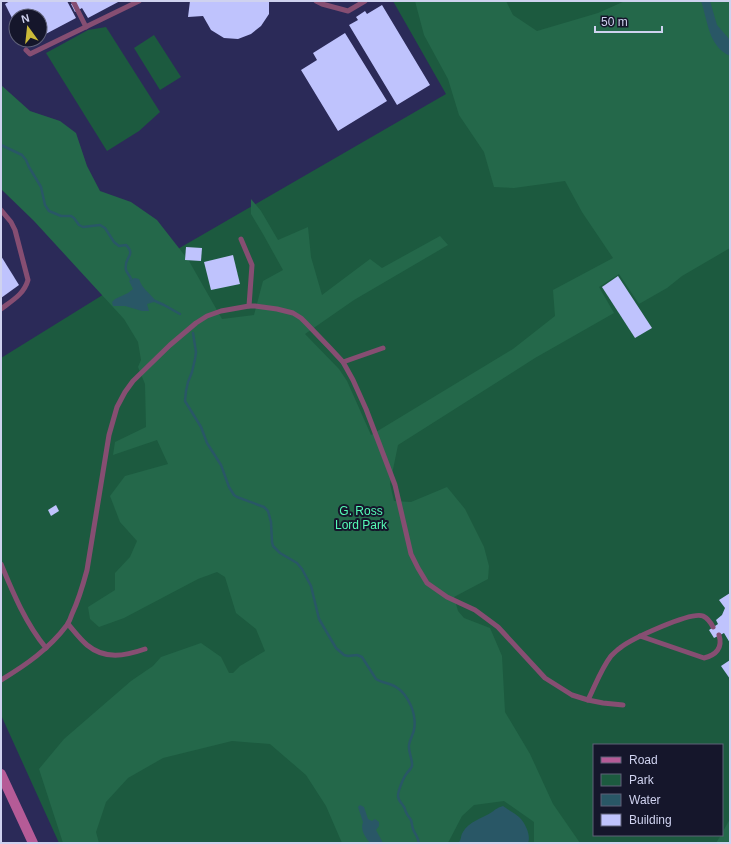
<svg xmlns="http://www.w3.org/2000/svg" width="731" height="844" viewBox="0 0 731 844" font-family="Arial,sans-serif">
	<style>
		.green { fill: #1c5a3f; fill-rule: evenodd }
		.forest { fill: #24684a }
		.water { fill: #295766 }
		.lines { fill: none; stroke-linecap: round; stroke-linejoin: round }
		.stream { stroke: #295766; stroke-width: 2.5 }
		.building { fill: #bfc3fd }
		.lane { stroke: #864e72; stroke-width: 5 }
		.secondary { stroke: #b55b97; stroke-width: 10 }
		.labels { text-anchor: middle; stroke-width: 4; stroke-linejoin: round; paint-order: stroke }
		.park-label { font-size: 12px; fill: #55fcb6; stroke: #15162b }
	</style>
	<rect width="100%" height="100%" fill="#2b2a58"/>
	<g class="green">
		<path d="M393,1H730V843H59L1,715V358L164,257L446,94ZM594,745H722V835H594Z"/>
		<polygon points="106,27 160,112 139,131 107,151 46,53 88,30"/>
		<polygon points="154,35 181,77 160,90 134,48"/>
	</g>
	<g class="forest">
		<polygon points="415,1 506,1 513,15 537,31 598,13 625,1 730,1 730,248 682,276 667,288 639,304 619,274 599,287 614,313 535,358 398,445 390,484 394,501 411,502 447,487 465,509 484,547 489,566 488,579 454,597 458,611 464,618 490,628 502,656 505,712 530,754 553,804 580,843 534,843 534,822 504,801 474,805 462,816 449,841 447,843 342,843 326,806 306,775 270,744 232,741 163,758 128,778 106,802 96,832 99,843 63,843 39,769 64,739 131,681 153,666 161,657 201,643 221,657 229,673 233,673 240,666 265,651 256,629 236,613 225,577 217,572 198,579 124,618 99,627 90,619 88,607 115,590 115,573 130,557 137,541 120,522 110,496 125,476 168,464 157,440 113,455 115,442 146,427 145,384 138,367 141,360 138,342 124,319 34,221 1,189 1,85 30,111 60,121 76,133 87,166 100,191 131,202 157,220 189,261 222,319 254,315 263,281 283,270 263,234 251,214 251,199 261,211 278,240 308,227 311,257 322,295 370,259 382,268 440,236 448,245 354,300 305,334 339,369 347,381 371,435 513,349 555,316 553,290 613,258 582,212 565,181 514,188 494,187 484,152 459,115 448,79 424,35"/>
		<polygon points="730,819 730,843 716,843 721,835 722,835 722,833"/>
	</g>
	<g class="water">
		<path d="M701,1H710L717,25L730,40V56C708,46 708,21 701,1Z"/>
		<path d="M135,278L139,279C143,290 148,291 155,300L154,302L147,304L149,311H142L125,306H113L112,302L115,299L128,293L133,289L129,281L132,279Z"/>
		<path d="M360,805L364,807L368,819L372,821L375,819L379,822V826L376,830L383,843H370C365,837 360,830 363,822L358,807Z"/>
		<path d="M503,806C508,810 517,814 521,819C526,825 531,836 528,843H458C462,840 460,836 463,832C468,822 483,818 492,812C496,809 497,808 503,806Z"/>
	</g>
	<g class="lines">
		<g class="stream">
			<path d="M1,145L22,155L26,160L29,167L41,187L45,205L49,211L61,216H71L74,218L79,225L83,227L100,225L105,228L114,242L119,246L126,245C137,256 123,257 126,270C127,273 130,276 131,279"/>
			<polyline points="155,301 164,305 180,314"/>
			<path d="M193,333L196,352L195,359L192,372L188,382L186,391L185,401L201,427L207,443L221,465L229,487L234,495L237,497L264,507L268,511L271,522L272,542L273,546L280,553L297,563L302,569L311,586L319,619L336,648L344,655L348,656L357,655L362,657L376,679C382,683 390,683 396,687C409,695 417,715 414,730C413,735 410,739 409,745C408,752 413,760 412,766C411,769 409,771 407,773C403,778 398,791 398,796C398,801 402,803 404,807C406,810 404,808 406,812C407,815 409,817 411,820C412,823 412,826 413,829C415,834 418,837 419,843"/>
		</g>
	</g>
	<g class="building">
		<polygon points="10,1 67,1 76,18 40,37 40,16 16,16 16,26 5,4"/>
		<polygon points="78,1 120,1 88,18 82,8 75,12 71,4"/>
		<polygon points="190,1 269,1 269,14 261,26 251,34 238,39 224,38 211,30 203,16 188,17"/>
		<polygon points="382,5 430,85 397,105 349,25 358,20 356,17 365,11 367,14"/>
		<polygon points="345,33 387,101 338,131 301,70 317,60 313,53"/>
		<polygon points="186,247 202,248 201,261 185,260"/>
		<polygon points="233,255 240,284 211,290 204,262"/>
		<polygon points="1,256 19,285 1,298"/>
		<polygon points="618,276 652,328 635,338 602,287"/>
		<polygon points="56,505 59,511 51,516 48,510"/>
		<polygon points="730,593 730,643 724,633 714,638 709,630 718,624 716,620 722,615 725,608 719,600"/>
		<polygon points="730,660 730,679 721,666"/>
	</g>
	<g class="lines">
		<g class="lane">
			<polyline points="73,1 86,27"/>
			<polyline points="316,1 322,4 348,11 365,1"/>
			<polyline points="26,50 30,54 139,1"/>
			<path d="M1,210L11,222L15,230L28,280C24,294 13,300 1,309"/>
			<polyline points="241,239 252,265 249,306"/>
			<polyline points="343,362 383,348"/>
			<path d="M1,564C13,593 26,624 46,648"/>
			<path d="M68,624C74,631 80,639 87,645C105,660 125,656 145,649"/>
			<path d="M640,636L704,658C716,655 723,648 719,635"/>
			<path d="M1,680C26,665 49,649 67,625C69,622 71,617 72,614C79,599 83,585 87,570L109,435L117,407L125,392L133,381L170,345L196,323L207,316L221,311L249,306H255L277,309L293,313L301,318L306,323L330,348L343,362L353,380L366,409L395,485L411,554L418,568L427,583L447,597L475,610L498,627L545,678L572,695L588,700L603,703L623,705"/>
			<path d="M588,700C595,686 601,669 611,656C614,653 617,650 620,648C631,639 691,611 703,616C707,618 711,623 713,627"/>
		</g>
		<polyline class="secondary" points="1,774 33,843"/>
	</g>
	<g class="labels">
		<g class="park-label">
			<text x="361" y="515">G. Ross<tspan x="361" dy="14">Lord Park</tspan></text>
		</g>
	</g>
	<rect width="731" height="844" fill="none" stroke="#cfd2ef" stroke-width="4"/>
	<rect x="593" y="744" width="130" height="92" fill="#15162b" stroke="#5f6179"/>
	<rect x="601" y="757" width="20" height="6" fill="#b55b97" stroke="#5f6179"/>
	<text x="629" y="764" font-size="12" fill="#cfd2ef">Road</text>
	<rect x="601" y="774" width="20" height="12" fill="#1c5a3f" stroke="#5f6179"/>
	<text x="629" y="784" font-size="12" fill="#cfd2ef">Park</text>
	<rect x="601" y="794" width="20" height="12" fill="#295766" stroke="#5f6179"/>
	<text x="629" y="804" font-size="12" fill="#cfd2ef">Water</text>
	<rect x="601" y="814" width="20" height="12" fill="#bfc3fd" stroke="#5f6179"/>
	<text x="629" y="824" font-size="12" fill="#cfd2ef">Building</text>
	<g transform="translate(28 28) rotate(345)"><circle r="19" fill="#15162b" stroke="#5f6179"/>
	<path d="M0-3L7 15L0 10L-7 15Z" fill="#cbba39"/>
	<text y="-6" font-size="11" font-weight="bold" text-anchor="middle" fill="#cfd2ef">N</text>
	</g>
	<path d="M595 26v6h67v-6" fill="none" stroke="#cfd2ef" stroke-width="2"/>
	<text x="601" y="26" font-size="12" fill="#cfd2ef" stroke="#15162b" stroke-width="3" paint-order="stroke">50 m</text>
</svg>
